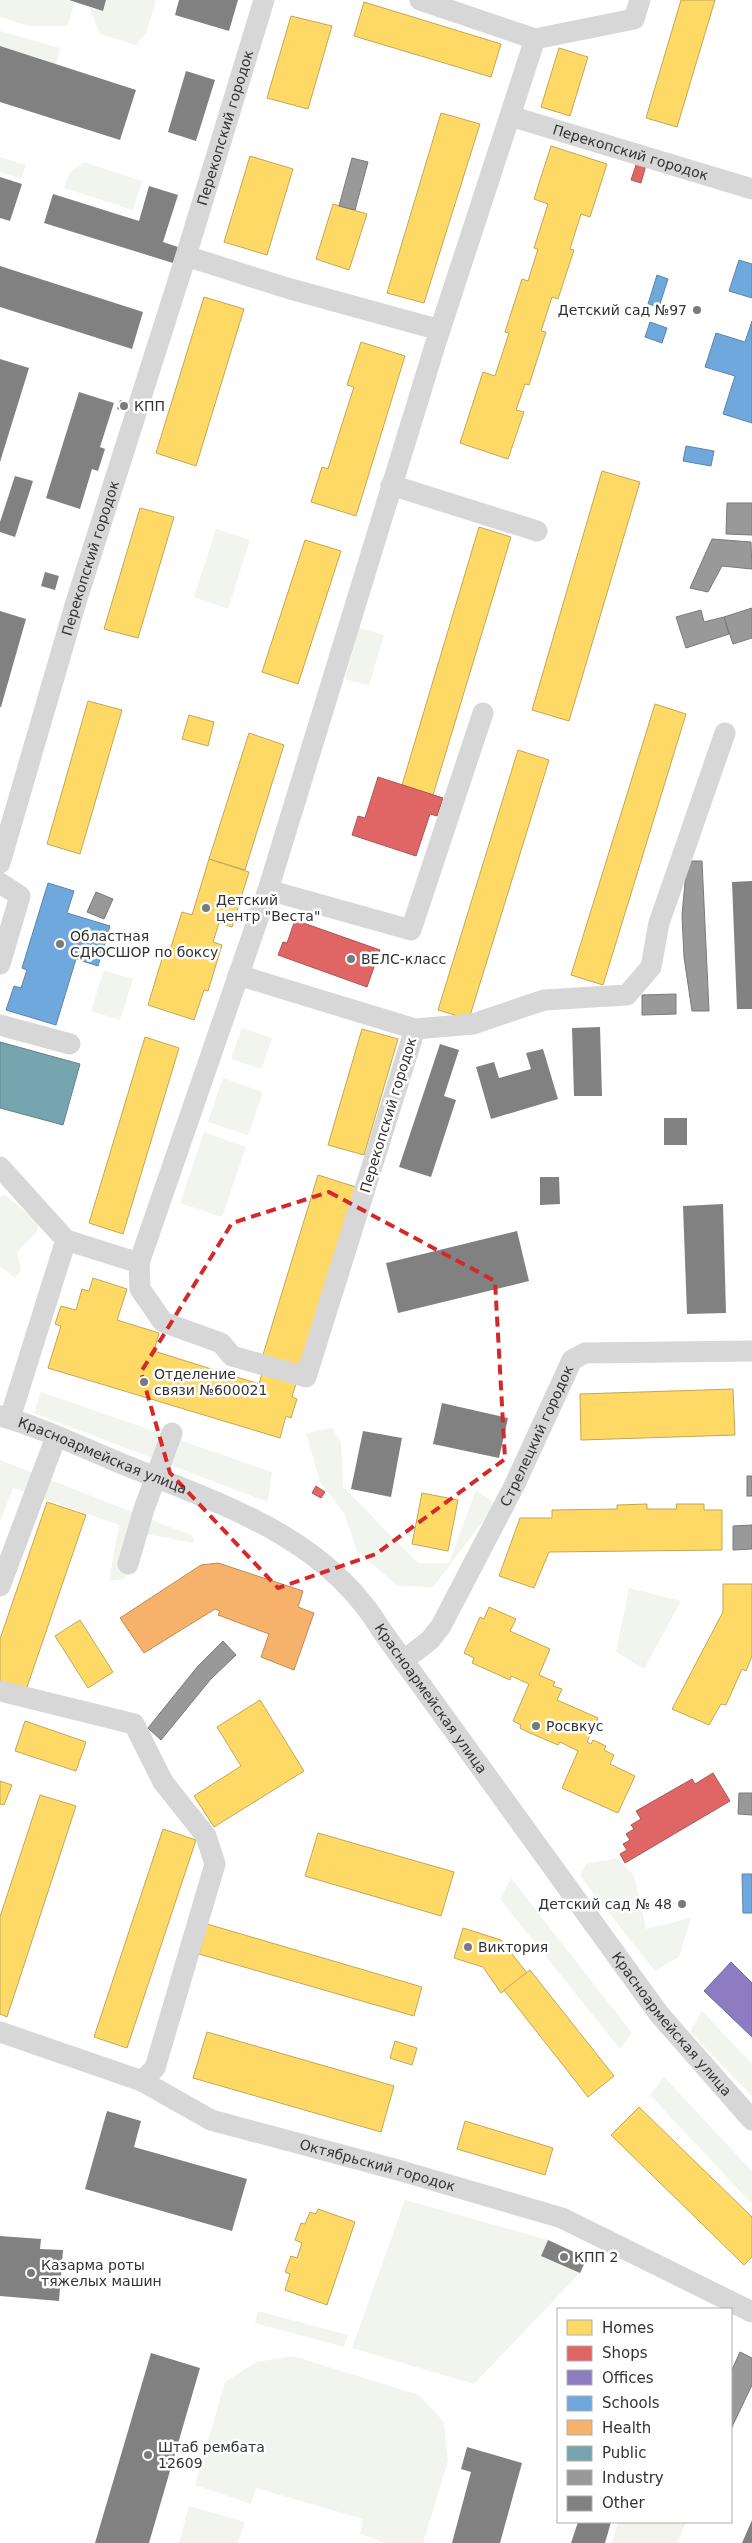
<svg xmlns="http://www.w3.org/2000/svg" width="752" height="2543" viewBox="0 0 752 2543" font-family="'DejaVu Sans',sans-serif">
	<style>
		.green { fill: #f1f5ed }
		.homes { fill: #ffd966; stroke: #c2a757 }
		.shops { fill: #e06666; stroke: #ac5757 }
		.offices { fill: #8e7cc3; stroke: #736698 }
		.schools { fill: #6fa8dc; stroke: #5d85a9 }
		.health { fill: #f6b26b; stroke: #bc8c5a }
		.public { fill: #76a5af; stroke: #62838a }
		.industry { fill: #999; stroke: #7a7a7a }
		.building { fill: #818181 }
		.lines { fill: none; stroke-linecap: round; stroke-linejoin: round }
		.minor { stroke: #d7d7d7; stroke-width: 21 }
		.marked { fill: none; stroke: #d62828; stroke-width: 4; stroke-dasharray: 10 6; stroke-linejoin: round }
		.poi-dot { fill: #7a7a7a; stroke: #fff; stroke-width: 2 }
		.labels { text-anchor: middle; stroke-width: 5; stroke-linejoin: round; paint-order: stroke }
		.street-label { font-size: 14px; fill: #333; stroke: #fff }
		.poi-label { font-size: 14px; fill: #333; stroke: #fff; text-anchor: start }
	</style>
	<rect width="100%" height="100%" fill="#fff"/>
	<g class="green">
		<polygon points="0,0 67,0 75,3 67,26 29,26 0,17"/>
		<polygon points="106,0 156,0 146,33 136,45 100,34 89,7 103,11"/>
		<polygon points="0,31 60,48 56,64 0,46"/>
		<polygon points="0,157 26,165 21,179 0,172"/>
		<polygon points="84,162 142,181 133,210 64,188 70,172"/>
		<polygon points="216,529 250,540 228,609 194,597"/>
		<polygon points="359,628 384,635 369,686 345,679"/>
		<polygon points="104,970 133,979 120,1020 91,1011"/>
		<polygon points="242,1028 272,1038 262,1069 231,1059"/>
		<polygon points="223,1078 263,1092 248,1135 208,1122"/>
		<polygon points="204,1132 246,1147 222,1217 180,1203"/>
		<polygon points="5,1195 39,1223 36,1233 17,1252 21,1270 15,1278 0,1266 0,1197"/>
		<polygon points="41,1392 272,1472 268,1502 34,1413"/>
		<polygon points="332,1428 341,1442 343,1487 418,1563 449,1563 476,1490 496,1504 433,1587 398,1586 357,1551 344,1513 320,1482 306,1433"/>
		<polygon points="0,1460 193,1536 194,1543 146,1534 124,1579 109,1581 119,1525 13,1488 0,1522"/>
		<polygon points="629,1588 681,1601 644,1669 616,1652"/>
		<polygon points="617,1858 634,1875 646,1929 691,1918 679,1957 655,1971 580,1876 586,1864"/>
		<polygon points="511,1878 632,2033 620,2049 500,1899"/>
		<polygon points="702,2011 752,2064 752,2096 690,2032"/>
		<polygon points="664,2077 752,2171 752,2204 650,2095"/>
		<polygon points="405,2200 548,2240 541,2256 580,2273 474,2384 352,2348"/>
		<polygon points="258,2311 348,2335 344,2347 255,2323"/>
		<polygon points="293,2356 419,2395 444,2422 448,2461 423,2543 385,2543 360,2534 363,2519 256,2488 251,2504 195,2485 225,2382 256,2362"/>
		<polygon points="189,2506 245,2522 238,2543 179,2543"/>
		<polygon points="618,2522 686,2522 677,2543 612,2543"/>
	</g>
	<g class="homes">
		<polygon points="681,0 715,0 677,127 646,118"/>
		<polygon points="364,2 501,44 491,77 354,36"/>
		<polygon points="291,16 332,26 308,109 267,98"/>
		<polygon points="559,48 588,57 570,116 541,107"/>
		<polygon points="441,113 480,124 424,303 387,293"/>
		<polygon points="551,146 607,164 590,217 581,214 570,249 574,250 558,299 552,297 541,331 546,332 529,385 525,384 516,410 524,412 508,459 460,443 483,372 495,376 509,333 505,332 522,279 528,281 538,249 534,248 548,204 534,199"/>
		<polygon points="250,156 293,169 267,255 224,242"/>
		<polygon points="333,204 367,214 349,270 316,259"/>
		<polygon points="204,297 244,309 196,466 156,453"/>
		<polygon points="361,342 405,356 356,516 311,502 322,467 328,469 343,421 354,387 347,385"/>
		<polygon points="602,471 640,482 569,721 532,710"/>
		<polygon points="140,508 174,517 138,638 104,629"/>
		<polygon points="479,527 511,537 433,795 402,785"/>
		<polygon points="305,540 341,551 298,684 262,672"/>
		<polygon points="88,701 122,710 80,854 47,844"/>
		<polygon points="655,704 686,714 603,985 571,975"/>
		<polygon points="189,715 214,722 208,746 182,739"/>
		<polygon points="249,733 284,745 245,870 209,859"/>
		<polygon points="518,750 549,760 469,1019 438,1010"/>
		<polygon points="209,859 249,872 232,927 219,923 213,942 222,945 208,991 204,990 194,1020 148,1005 165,949 170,950 182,912 192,915"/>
		<polygon points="362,1029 398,1039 364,1155 328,1145"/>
		<polygon points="145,1037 179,1048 123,1234 89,1223"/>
		<polygon points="318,1175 356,1187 300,1369 262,1358"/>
		<polygon points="93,1278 127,1289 117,1320 159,1333 154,1351 259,1384 263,1370 297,1380 292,1397 297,1399 291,1418 286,1416 280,1438 48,1368 61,1326 55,1324 61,1306 76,1310 82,1289 89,1291"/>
		<polygon points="733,1389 735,1435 581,1440 580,1394"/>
		<polygon points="422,1493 458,1500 448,1551 412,1544"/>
		<polygon points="47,1502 86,1515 26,1690 0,1681 0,1639"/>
		<polygon points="647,1504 647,1509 677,1509 676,1504 704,1504 704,1510 722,1510 722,1550 549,1552 534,1588 499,1576 520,1518 552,1518 552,1510 617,1509 617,1505"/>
		<polygon points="723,1584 752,1584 752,1656 746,1671 742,1669 726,1705 721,1704 709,1725 672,1709 723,1612"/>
		<polygon points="489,1607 516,1619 510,1631 550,1649 539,1675 555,1682 553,1686 562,1689 557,1700 598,1718 587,1742 591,1744 593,1740 606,1746 604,1750 614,1755 610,1764 635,1776 618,1813 562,1788 578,1751 560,1742 558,1745 530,1733 520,1728 521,1725 513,1721 529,1684 511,1676 510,1680 472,1663 474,1658 464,1653 480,1617 484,1619"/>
		<polygon points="80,1620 113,1672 88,1688 55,1636"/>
		<polygon points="260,1700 304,1771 214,1827 194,1796 241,1766 217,1727"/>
		<polygon points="25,1721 86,1742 76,1771 15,1751"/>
		<polygon points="0,1781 12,1785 4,1805 0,1804"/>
		<polygon points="40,1795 76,1806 7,2017 0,2014 0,1917"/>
		<polygon points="163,1829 196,1840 127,2048 94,2037"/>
		<polygon points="318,1833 454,1872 441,1916 305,1876"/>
		<polygon points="207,1924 422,1987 414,2016 199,1954"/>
		<polygon points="463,1928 501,1940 527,1973 501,1993 483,1967 454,1958"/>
		<polygon points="530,1970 614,2076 588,2097 504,1990"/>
		<polygon points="207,2032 394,2086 381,2132 193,2078"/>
		<polygon points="395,2041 417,2048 412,2065 390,2058"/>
		<polygon points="639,2107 752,2217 752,2257 744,2265 611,2135"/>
		<polygon points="465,2121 553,2148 545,2175 457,2149"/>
		<polygon points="318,2209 355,2222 327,2305 285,2290 290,2274 285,2272 291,2256 297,2258 302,2243 295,2240 301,2223 305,2224 310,2212 316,2214"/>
	</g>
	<g class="shops">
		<polygon points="637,162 646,165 641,183 631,180"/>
		<polygon points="378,777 443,798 437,816 430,814 416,856 352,835 358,816 365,818"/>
		<polygon points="295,920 380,950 367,987 278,955 283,942 287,943"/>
		<polygon points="316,1486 325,1492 321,1498 312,1493"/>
		<polygon points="713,1773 730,1801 625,1863 620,1854 627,1850 623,1844 630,1840 626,1834 634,1829 631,1825 641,1819 636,1811 692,1779 695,1784"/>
	</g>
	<polygon class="offices" points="731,1962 752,1983 752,2037 704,1991"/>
	<g class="schools">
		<polygon points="739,260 752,264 752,298 729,291"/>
		<polygon points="657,275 668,279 659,307 648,304"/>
		<polygon points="752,321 752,423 723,414 735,376 705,367 716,333 745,342"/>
		<polygon points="650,322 667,328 662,343 645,337"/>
		<polygon points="686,446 714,451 711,466 683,461"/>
		<polygon points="48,883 74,891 67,913 110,926 98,966 76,959 56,1025 6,1010 14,986 21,988 27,970 22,968"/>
		<polygon points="742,1874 752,1874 752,1913 743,1913"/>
	</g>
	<polygon class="health" points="218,1563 303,1591 298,1607 314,1613 294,1670 261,1657 269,1634 218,1615 220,1611 215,1609 144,1653 120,1618 201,1565"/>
	<polygon class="public" points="0,1042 80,1064 63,1125 0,1108"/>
	<g class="industry">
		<polygon points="352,158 368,162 355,210 339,206"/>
		<polygon points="727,503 752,503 752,535 726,534"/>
		<polygon points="712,539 751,542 752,569 722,566 708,592 690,588"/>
		<polygon points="752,608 752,638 733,644 724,617"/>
		<polygon points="701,610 704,622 724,617 729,634 686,648 676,617"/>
		<polygon points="687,861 702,861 709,1011 692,1011 684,957 682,915"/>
		<polygon points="96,892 113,899 104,919 87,912"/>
		<polygon points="676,994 676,1014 642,1015 642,995"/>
		<rect x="747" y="1476" width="5" height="20"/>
		<polygon points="752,1525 752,1549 733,1550 733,1526"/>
		<polygon points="223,1641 236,1655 210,1680 161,1740 148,1728 198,1666"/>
		<polygon points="739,1793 752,1793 752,1815 738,1814"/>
		<polygon points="740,2352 752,2358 752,2385 731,2429 731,2372"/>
	</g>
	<g class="building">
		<polygon points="69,0 106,0 103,11"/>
		<polygon points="179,0 238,0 229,31 175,15"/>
		<polygon points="0,46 136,90 120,140 0,102"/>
		<polygon points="186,71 215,80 196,141 168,132"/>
		<polygon points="0,177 22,184 10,221 0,218"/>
		<polygon points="149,186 178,195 163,242 178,247 173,263 44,223 53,194 139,221"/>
		<polygon points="0,266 143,312 132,349 0,307"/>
		<polygon points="0,359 29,368 0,462"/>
		<polygon points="79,392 114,403 100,447 105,449 98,471 92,469 80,509 46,498"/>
		<polygon points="120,400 130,403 128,412 117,409"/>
		<polygon points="15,476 33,481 15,537 0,532 0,522"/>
		<polygon points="45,572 59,576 55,590 41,586"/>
		<polygon points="0,611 26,619 1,707 0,707"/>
		<polygon points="752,881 752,1009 737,1009 732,882"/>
		<polygon points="600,1027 602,1096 574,1096 572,1028"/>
		<polygon points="440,1044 459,1050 444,1096 456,1100 431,1177 399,1167"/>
		<polygon points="543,1049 558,1099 491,1119 476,1067 494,1062 499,1078 531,1069 526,1053"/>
		<rect x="664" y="1118" width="23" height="27"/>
		<polygon points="540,1177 559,1177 560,1204 540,1205"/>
		<polygon points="723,1204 726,1313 687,1314 683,1206"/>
		<polygon points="517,1231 529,1281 398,1313 386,1263"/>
		<polygon points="442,1403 508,1418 499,1458 433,1444"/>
		<polygon points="363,1431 402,1438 391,1497 351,1489"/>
		<polygon points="107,2111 141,2121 134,2147 247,2179 232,2231 85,2189"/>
		<polygon points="0,2236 41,2239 40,2249 63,2250 59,2301 0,2296"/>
		<polygon points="548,2240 587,2258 580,2273 541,2256"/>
		<polygon points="151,2353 200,2368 149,2543 95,2543"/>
		<polygon points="467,2447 522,2463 500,2543 452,2543 471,2472 461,2469"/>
		<polygon points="752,2520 752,2543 742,2543"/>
		<polygon points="578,2522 611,2522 605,2543 571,2543"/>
	</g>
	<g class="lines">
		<g class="minor">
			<polyline points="420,0 535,39 634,19 640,0"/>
			<path id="s1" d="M510,116L752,189"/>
			<polyline points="186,256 287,288 440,330"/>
			<polyline points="391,485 537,531"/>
			<path id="s2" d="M0,863L76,602L186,256L264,0"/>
			<polyline points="0,883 20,896 0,964"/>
			<polyline points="268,890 411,930 483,713"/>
			<polyline points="238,975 415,1029 473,1024 544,1000 627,995 651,967 659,923 725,733"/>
			<polyline points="0,1025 70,1044"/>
			<polyline points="415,1029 306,1377 232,1356 221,1343 163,1322 140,1289 139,1263 268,890 436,342 535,39"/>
			<polyline points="0,1167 66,1240 10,1418"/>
			<polyline points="66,1240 139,1263"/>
			<path id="s3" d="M0,1416C41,1427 81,1447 120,1463C219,1504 324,1534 382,1631L659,2014L752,2120"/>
			<polyline points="128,1564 144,1509 172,1433"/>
			<polyline points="0,1586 56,1437"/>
			<path id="s4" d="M403,1661L430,1640L441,1626L514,1486L572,1360L585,1353L752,1351"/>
			<polyline points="0,1691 134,1724 163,1782 206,1836 215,1864 155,2068 142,2081"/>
			<path id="s5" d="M0,2032L142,2081L211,2120L398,2170L562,2218L752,2312"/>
		</g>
	</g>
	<path class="marked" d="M329,1192L495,1281L505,1459L376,1554L278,1588L170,1473L141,1372L232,1223Z"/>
	<g class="poi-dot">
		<circle cx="697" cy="310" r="5"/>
		<circle cx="124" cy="406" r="5"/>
		<circle cx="206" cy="908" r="5"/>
		<circle cx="60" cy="944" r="5"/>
		<circle cx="351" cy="959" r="5"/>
		<circle cx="144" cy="1382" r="5"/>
		<circle cx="536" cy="1726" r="5"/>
		<circle cx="682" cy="1904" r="5"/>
		<circle cx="468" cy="1947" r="5"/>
		<circle cx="564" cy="2257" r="5"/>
		<circle cx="31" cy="2273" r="5"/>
		<circle cx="148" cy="2455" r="5"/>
	</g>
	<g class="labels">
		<g class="street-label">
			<text dy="5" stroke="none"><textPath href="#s2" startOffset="769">Перекопский городок</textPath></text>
			<text dy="5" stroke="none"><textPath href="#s1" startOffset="126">Перекопский городок</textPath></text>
			<text dy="5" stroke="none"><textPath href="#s2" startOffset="318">Перекопский городок</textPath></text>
			<text transform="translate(388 1115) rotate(-73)" y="5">Перекопский городок</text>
			<text dy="5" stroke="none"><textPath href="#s4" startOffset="265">Стрелецкий городок</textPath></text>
			<text dy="5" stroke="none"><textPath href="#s3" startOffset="110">Красноармейская улица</textPath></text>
			<text dy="5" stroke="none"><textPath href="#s3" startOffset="530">Красноармейская улица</textPath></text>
			<text dy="5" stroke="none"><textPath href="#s3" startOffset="935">Красноармейская улица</textPath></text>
			<text dy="5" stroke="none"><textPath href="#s5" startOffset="402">Октябрьский городок</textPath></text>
		</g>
		<g class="poi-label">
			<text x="687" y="315" text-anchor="end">Детский сад №97</text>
			<text x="134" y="411">КПП</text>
			<text x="216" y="905">Детский<tspan x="216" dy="16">центр "Веста"</tspan></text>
			<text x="70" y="941">Областная<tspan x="70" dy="16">СДЮСШОР по боксу</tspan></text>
			<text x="361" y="964">ВЕЛС-класс</text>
			<text x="154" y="1379">Отделение<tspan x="154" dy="16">связи №600021</tspan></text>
			<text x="546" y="1731">Росвкус</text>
			<text x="672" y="1909" text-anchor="end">Детский сад № 48</text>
			<text x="478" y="1952">Виктория</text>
			<text x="574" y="2262">КПП 2</text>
			<text x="41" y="2270">Казарма роты<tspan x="41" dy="16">тяжелых машин</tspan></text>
			<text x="158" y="2452">Штаб рембата<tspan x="158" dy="16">12609</tspan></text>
		</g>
	</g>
	<rect x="557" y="2308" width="175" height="215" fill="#ffffff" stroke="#adadad"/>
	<rect x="567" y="2320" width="25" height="15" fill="#ffd966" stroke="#adadad"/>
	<text x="602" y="2333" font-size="15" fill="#333333">Homes</text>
	<rect x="567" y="2346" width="25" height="15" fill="#e06666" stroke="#adadad"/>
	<text x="602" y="2358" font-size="15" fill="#333333">Shops</text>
	<rect x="567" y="2370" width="25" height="15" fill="#8e7cc3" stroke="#adadad"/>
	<text x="602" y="2383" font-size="15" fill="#333333">Offices</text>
	<rect x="567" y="2396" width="25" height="15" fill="#6fa8dc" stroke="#adadad"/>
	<text x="602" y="2408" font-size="15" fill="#333333">Schools</text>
	<rect x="567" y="2420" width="25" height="15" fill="#f6b26b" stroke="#adadad"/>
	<text x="602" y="2433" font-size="15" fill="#333333">Health</text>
	<rect x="567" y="2446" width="25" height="15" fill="#76a5af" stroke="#adadad"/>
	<text x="602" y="2458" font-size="15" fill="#333333">Public</text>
	<rect x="567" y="2470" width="25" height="15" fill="#999999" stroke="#adadad"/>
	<text x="602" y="2483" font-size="15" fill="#333333">Industry</text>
	<rect x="567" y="2496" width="25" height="15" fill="#818181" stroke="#adadad"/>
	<text x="602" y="2508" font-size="15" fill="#333333">Other</text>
</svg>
